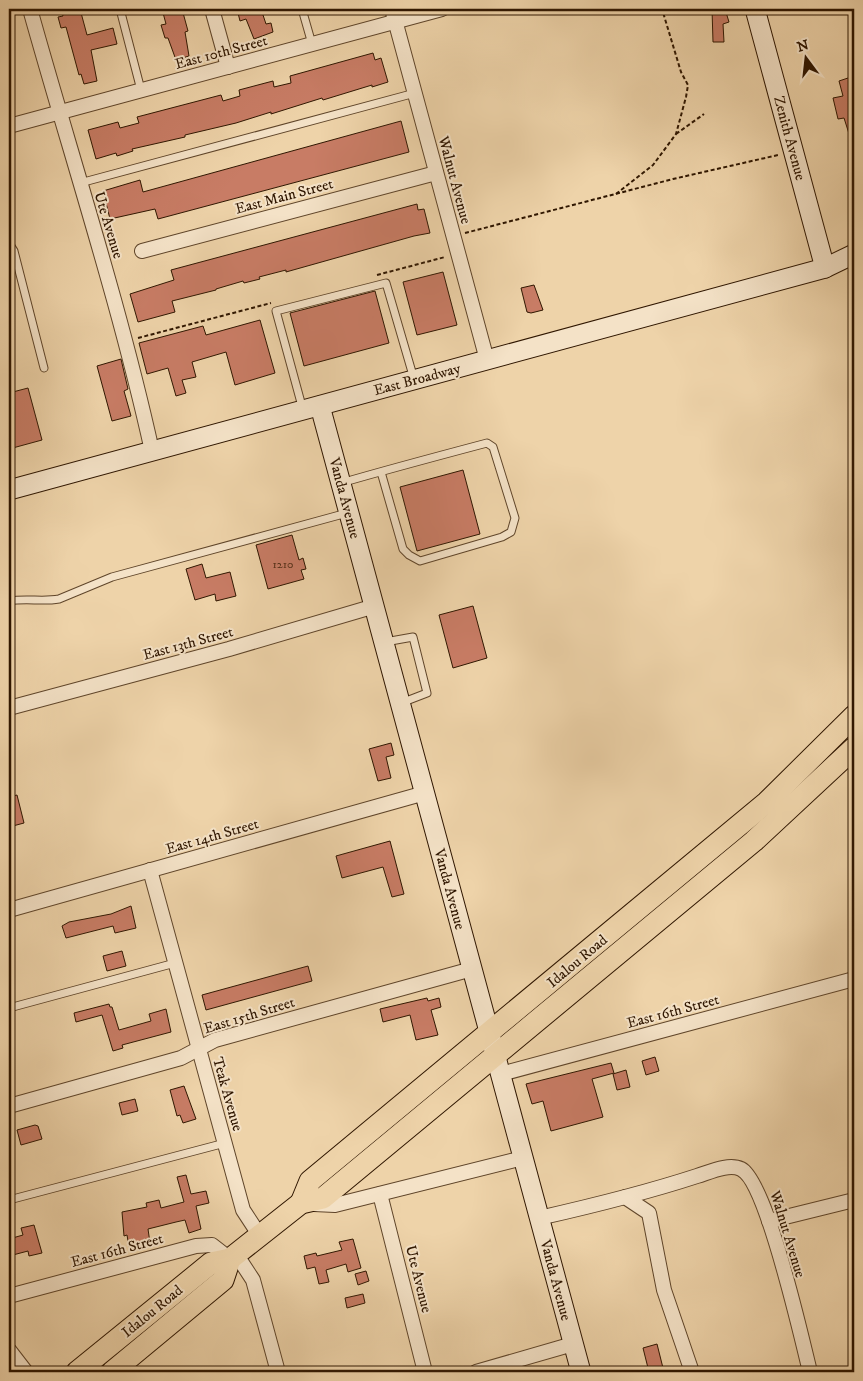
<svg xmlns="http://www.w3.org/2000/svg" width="863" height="1381" viewBox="0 0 863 1381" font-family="'IM FELL DW Pica',serif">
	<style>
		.building { fill: #c87c65; stroke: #2f1600 }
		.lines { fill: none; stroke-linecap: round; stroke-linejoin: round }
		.lane-casing { stroke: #5f452a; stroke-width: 9 }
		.street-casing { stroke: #5f452a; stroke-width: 16 }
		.secondary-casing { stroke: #2f1600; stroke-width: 21 }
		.primary-casing { stroke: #2f1600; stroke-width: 23 }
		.path { stroke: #2f1600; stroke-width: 2; stroke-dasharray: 4 2.5; stroke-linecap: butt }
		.lane { stroke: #f4e2c7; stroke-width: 7 }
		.street { stroke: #f4e2c7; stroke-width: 14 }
		.secondary { stroke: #f4e2c7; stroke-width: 19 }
		.primary { stroke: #eed3a9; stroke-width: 21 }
		.labels { text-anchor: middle; stroke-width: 4; stroke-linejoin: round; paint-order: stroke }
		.number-label { font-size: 12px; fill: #553019 }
		.street-label { font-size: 15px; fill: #2f1600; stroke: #f4e2c7 }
	</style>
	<rect width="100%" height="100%" fill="#eed3a9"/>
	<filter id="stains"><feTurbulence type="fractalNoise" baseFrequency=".004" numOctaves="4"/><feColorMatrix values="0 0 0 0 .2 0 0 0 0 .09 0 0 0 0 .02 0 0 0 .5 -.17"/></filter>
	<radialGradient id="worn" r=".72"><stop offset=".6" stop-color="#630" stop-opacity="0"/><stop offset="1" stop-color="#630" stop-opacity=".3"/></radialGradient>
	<g class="building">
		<polygon points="61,9 80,9 87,35 113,28 117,44 91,50 97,81 84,84 81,74 79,75 66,27 61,28 58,17 63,16"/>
		<polygon points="162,9 182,9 188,31 185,32 189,56 176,60 168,38 165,38 161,25 166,24"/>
		<polygon points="237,9 261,9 266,24 271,23 273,32 254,39 246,19 240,21"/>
		<polygon points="712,9 725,9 729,22 723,24 724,42 713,42"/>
		<polygon points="373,53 375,60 381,58 388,82 372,87 372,85 323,100 322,98 271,114 271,112 236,123 185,135 185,137 132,149 133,151 117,156 116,153 96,159 88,130 118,122 120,128 139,123 137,117 221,95 223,101 240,96 239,90 273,81 274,87 291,83 290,76"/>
		<polygon points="854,76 854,140 851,140 844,118 838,119 833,98 843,96 839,81"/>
		<polygon points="401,121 409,152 158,219 155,209 110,219 103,191 140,180 143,192"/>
		<polygon points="417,204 418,210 424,209 430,233 414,236 286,272 286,270 259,277 260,279 244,283 243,281 216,289 216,290 172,301 175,312 138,322 130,294 174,280 171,270"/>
		<polygon points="443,272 457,325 417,335 403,282"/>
		<polygon points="534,285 543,310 531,313 527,312 521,288"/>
		<polygon points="375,291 389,343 304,366 290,313"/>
		<polygon points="260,320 275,373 235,385 226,352 192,362 196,377 182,380 186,393 176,396 168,368 147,374 139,343 203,326 206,335"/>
		<polygon points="121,359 128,389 124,391 131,416 112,421 97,366"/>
		<polygon points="28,388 42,440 9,449 9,393"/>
		<polygon points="463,470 480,534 417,551 400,487"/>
		<polygon points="292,535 299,560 303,558 306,569 301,570 304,579 268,589 256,545"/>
		<polygon points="202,564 206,578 230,572 236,596 216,601 215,594 195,600 186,569"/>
		<polygon points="473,606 487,658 453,668 439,615"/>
		<polygon points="391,743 394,755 386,757 391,778 378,781 369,749"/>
		<polygon points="17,795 24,823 9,827 9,797"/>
		<polygon points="390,841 404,894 392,897 383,867 342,878 336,856"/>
		<polygon points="131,906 136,928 115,933 113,926 66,938 62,926 69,922 111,914"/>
		<polygon points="122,951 126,966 107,971 103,956"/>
		<polygon points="308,966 312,981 206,1010 202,995"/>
		<polygon points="427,998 428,1001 439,998 441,1007 431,1010 438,1035 416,1040 410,1015 383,1022 380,1009"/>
		<polygon points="109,1004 110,1007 112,1007 119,1030 151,1021 149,1014 166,1009 171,1032 122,1045 123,1048 113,1051 102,1015 76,1022 74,1013"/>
		<polygon points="655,1057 659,1071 646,1075 642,1061"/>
		<polygon points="611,1063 614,1073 592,1079 603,1117 551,1131 543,1101 532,1104 526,1084"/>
		<polygon points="626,1070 630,1087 617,1090 613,1074"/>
		<polygon points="184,1086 196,1119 183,1123 180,1115 177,1116 170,1090"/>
		<polygon points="135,1099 138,1111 122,1115 119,1103"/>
		<polygon points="35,1125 38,1126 42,1139 21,1145 17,1130"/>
		<polygon points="186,1175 191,1194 206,1191 209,1203 196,1206 201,1229 189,1233 185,1220 176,1222 148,1229 150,1243 129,1247 127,1235 124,1236 122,1212 147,1207 146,1203 159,1200 161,1208 184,1202 177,1177"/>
		<polygon points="34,1225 42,1253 29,1256 28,1251 9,1256 9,1239 23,1235 21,1228"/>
		<polygon points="353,1239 361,1268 348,1272 346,1264 326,1270 329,1282 319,1284 315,1267 307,1269 304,1256 316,1253 317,1256 342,1250 339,1242"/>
		<polygon points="366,1271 369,1281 358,1285 355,1274"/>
		<polygon points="363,1294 365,1303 347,1308 345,1298"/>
		<polygon points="657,1344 664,1372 649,1372 643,1348"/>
	</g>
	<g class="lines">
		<defs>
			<g id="lane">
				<polyline points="120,9 141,90"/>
				<polyline points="302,9 312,44"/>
				<polyline points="80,183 415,93"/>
				<polyline points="9,243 14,251 44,368"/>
				<polyline points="303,410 276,311 386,283 414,379"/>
				<path d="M341,483C389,469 438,456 487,443L493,447L515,518L511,532L502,537L420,561L409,555L403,549L381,472"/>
				<path d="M9,601C27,598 42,602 59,599L112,577L347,513"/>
				<polyline points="385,642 413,637 427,693 401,703"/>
				<polyline points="9,1008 175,963"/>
				<polyline points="9,1200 225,1143"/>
			</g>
			<g id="street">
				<path d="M30,9C71,156 119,302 152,451"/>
				<polyline points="212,9 228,67"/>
				<polyline points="392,9 487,360"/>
				<polyline points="9,126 442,9"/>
				<polyline points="142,251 436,173"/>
				<polyline points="9,708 229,649 375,606"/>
				<polyline points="150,870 243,1210 260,1236"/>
				<polyline points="9,910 425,793"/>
				<polyline points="501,1074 854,979"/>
				<polyline points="9,1106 181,1058 215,1040 472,969"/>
				<polyline points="380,1194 425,1372"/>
				<polyline points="625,1197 649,1213 664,1290 692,1372"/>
				<polyline points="314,1204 335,1205 523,1158"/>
				<path d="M539,1218C592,1206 645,1193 697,1176C710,1172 729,1163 741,1169C766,1181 802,1339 810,1372"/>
				<polyline points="769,1221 854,1200"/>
				<polyline points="236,1254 253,1280 278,1372"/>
				<polyline points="9,1296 196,1246 212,1245 230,1259"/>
				<polyline points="9,1350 26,1372"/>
				<polyline points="476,1372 573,1344"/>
			</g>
			<g id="secondary">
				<polyline points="755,9 825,268"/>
				<polyline points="320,406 581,1372"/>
				<polyline points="9,490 825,268 854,254"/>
			</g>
			<g id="primary">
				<polyline points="301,1203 310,1181 767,802 854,716"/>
				<polyline points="77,1372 211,1263 230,1259 301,1203 323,1198 754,841 854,748"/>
				<polyline points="112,1372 223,1280 230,1259"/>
			</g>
		</defs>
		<use href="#lane" class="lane-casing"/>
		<use href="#street" class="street-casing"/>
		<use href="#secondary" class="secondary-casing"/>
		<use href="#primary" class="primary-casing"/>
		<g class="path">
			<polyline points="676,134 704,114"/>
			<polyline points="616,194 653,165 676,134 686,97 688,85 681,72 662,9"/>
			<polyline points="465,233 673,179 778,155"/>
			<polyline points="377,275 445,257"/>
			<polyline points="138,338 271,303"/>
		</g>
		<use href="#lane" class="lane"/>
		<use href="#street" class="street"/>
		<use href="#secondary" class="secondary"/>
		<use href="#primary" class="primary"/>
	</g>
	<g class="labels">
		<g class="number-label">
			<text x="283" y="568">1210</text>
		</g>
		<g class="street-label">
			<text transform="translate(221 52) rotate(-15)" y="5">East 10th Street</text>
			<text transform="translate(790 138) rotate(75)" y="5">Zenith Avenue</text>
			<text transform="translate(455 180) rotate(75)" y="5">Walnut Avenue</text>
			<text transform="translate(284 196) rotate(-15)" y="5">East Main Street</text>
			<text transform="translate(109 225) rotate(73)" y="5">Ute Avenue</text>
			<text transform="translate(417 379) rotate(-15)" y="5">East Broadway</text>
			<text transform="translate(345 498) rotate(75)" y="5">Vanda Avenue</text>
			<text transform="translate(188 643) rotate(-15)" y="5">East 13th Street</text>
			<text transform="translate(212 836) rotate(-16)" y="5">East 14th Street</text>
			<text transform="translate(450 889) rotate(75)" y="5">Vanda Avenue</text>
			<text transform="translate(577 961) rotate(-40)" y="5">Idalou Road</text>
			<text transform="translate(673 1011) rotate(-15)" y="5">East 16th Street</text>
			<text transform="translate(249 1015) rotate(-17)" y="5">East 15th Street</text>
			<text transform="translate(228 1094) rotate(74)" y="5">Teak Avenue</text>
			<text transform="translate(788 1234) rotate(73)" y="5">Walnut Avenue</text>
			<text transform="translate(117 1250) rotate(-15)" y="5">East 16th Street</text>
			<text transform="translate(419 1279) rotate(76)" y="5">Ute Avenue</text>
			<text transform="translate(556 1280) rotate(75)" y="5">Vanda Avenue</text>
			<text transform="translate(152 1311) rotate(-39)" y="5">Idalou Road</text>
		</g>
	</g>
	<rect width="863" height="1381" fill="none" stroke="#eed3a9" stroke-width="30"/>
	<rect x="10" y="10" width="843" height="1361" fill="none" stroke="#2f1600" stroke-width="2.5"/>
	<rect x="15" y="15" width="833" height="1351" fill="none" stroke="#2f1600"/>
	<g transform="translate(806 58) rotate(345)" stroke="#f4e2c7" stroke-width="4" paint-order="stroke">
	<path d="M0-4L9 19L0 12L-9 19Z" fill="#2f1600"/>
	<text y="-8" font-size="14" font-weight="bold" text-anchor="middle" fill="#2f1600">N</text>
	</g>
	<rect width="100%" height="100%" filter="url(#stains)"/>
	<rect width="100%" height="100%" fill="url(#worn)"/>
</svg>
